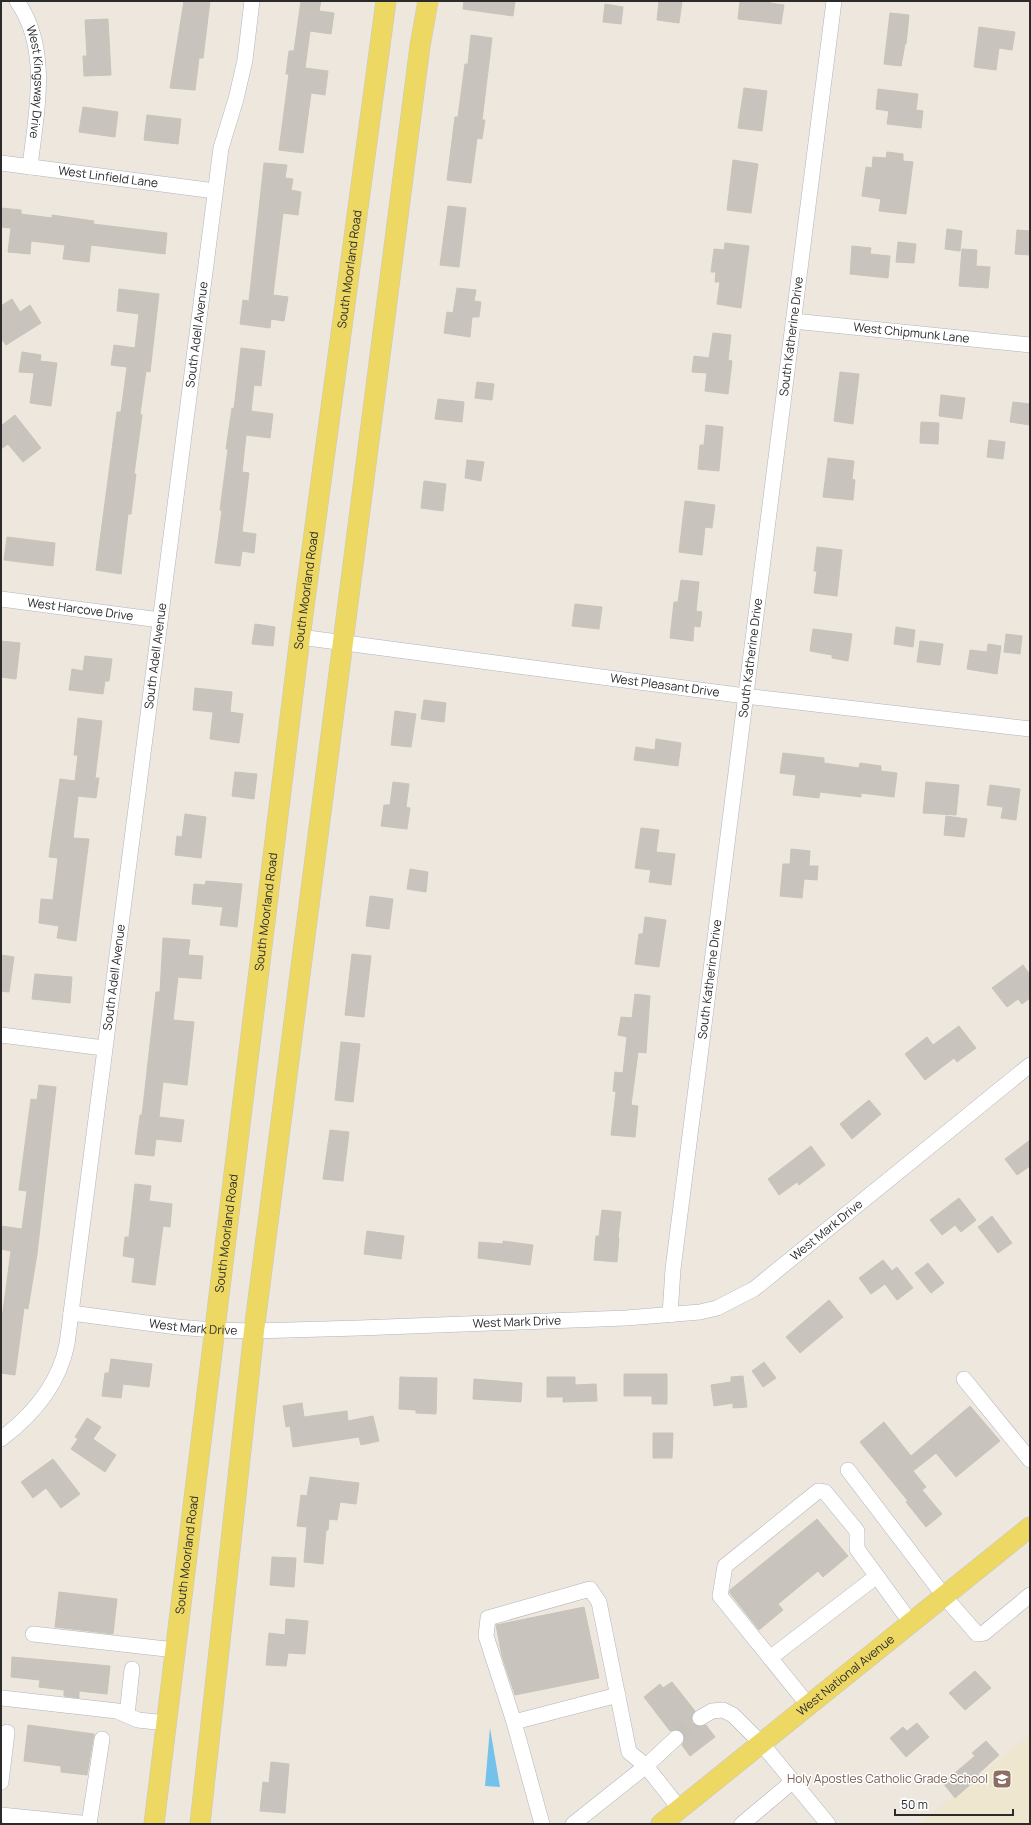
<svg xmlns="http://www.w3.org/2000/svg" width="1031" height="1825" viewBox="0 0 1031 1825" font-family="Manrope,sans-serif">
	<style>
		.education { fill: #eee6ce }
		.water { fill: #74c2eb }
		.building { fill: #c8c4bd; stroke: #c8c4b8 }
		.lines { fill: none; stroke-linecap: round; stroke-linejoin: round }
		.minor-tunnel { stroke: #c6c1ba; stroke-width: 15; stroke-dasharray: 15 8; stroke-linecap: butt }
		.minor-casing { stroke: #b1b3be; stroke-width: 16 }
		.major-casing { stroke: #c8c8c8; stroke-width: 21 }
		.minor { stroke: #fff; stroke-width: 15 }
		.major { stroke: #edd863; stroke-width: 20 }
		.labels { text-anchor: middle; stroke-width: 3; stroke-linejoin: round; paint-order: stroke }
		.street-label { font-size: 12px; fill: #2b2b2b; stroke: #fff }
		.education-label { font-size: 12px; fill: #785e54; stroke: #fff; text-anchor: end }
	</style>
	<rect width="100%" height="100%" fill="#ede7de"/>
	<polygon class="education" points="1030,1735 1030,1824 919,1824"/>
	<polygon class="water" points="490,1728 500,1787 485,1786"/>
	<g class="building">
		<polygon points="184,1 210,1 203,58 199,58 195,90 170,88"/>
		<polygon points="301,1 321,1 319,11 334,13 331,34 310,31 305,68 328,71 325,95 311,93 303,153 279,150 289,74 286,74 289,51 294,51"/>
		<polygon points="464,1 515,1 513,16 463,9"/>
		<polygon points="659,1 682,1 679,23 657,20"/>
		<polygon points="740,1 770,1 770,3 784,5 781,24 738,19"/>
		<polygon points="605,4 623,7 621,24 603,22"/>
		<polygon points="890,13 909,15 906,44 905,44 901,66 884,64"/>
		<polygon points="108,19 111,75 84,76 83,56 87,56 85,20"/>
		<polygon points="979,27 1015,32 1012,50 999,48 996,70 974,67"/>
		<polygon points="471,35 492,38 482,120 485,120 482,139 477,138 471,183 447,180 455,117 458,117 465,64 468,64"/>
		<polygon points="744,88 767,91 762,131 738,128"/>
		<polygon points="878,89 918,94 916,110 923,111 921,128 887,124 889,111 876,109"/>
		<polygon points="83,107 118,112 115,137 79,132"/>
		<polygon points="147,115 181,119 178,144 144,140"/>
		<polygon points="887,152 903,154 903,161 913,162 906,214 879,211 881,199 862,196 866,167 872,168 873,157 886,158"/>
		<polygon points="733,160 758,164 751,213 727,210"/>
		<polygon points="264,163 287,165 285,178 293,179 291,190 301,192 298,215 283,213 273,295 288,297 284,321 271,319 270,328 240,324 243,300 249,301"/>
		<polygon points="448,206 466,208 459,267 440,265"/>
		<polygon points="1,208 21,210 21,214 52,218 52,215 94,221 93,224 167,233 165,254 91,245 89,262 63,259 65,245 31,241 30,254 8,252 11,228 1,227"/>
		<polygon points="947,229 962,231 960,251 945,249"/>
		<polygon points="1017,230 1030,231 1030,255 1015,254"/>
		<polygon points="898,242 916,244 914,263 896,262"/>
		<polygon points="725,243 749,246 741,308 717,304 720,282 715,282 716,272 711,272 714,249 724,250"/>
		<polygon points="852,246 871,248 870,254 890,256 888,278 850,274"/>
		<polygon points="962,249 977,250 976,266 990,267 988,288 959,286"/>
		<polygon points="457,288 476,290 474,301 481,302 479,317 472,317 470,337 444,333 447,312 453,313"/>
		<polygon points="119,289 159,294 150,372 146,371 140,414 142,415 134,474 136,474 131,514 128,514 121,574 96,570 117,412 121,412 127,367 111,365 114,345 135,348 139,314 117,311"/>
		<polygon points="12,299 20,312 30,305 41,323 6,345 1,338 1,306"/>
		<polygon points="713,333 731,335 728,360 732,361 728,394 705,391 707,373 692,372 694,356 709,358"/>
		<polygon points="241,348 265,351 261,386 254,385 251,411 273,414 270,438 246,435 242,472 249,473 242,532 256,534 254,553 242,551 240,566 215,563 222,511 220,510 228,449 226,449 232,408 234,409"/>
		<polygon points="22,352 41,355 40,361 57,363 51,406 30,403 34,373 19,372"/>
		<polygon points="840,372 859,374 853,424 834,421"/>
		<polygon points="477,382 494,384 492,400 475,398"/>
		<polygon points="941,395 965,398 962,419 939,416"/>
		<polygon points="438,399 464,402 462,422 435,419"/>
		<polygon points="1013,402 1030,404 1030,425 1010,422"/>
		<polygon points="15,415 41,448 23,462 8,444 1,449 1,426"/>
		<polygon points="921,422 939,423 938,444 920,443"/>
		<polygon points="706,425 723,427 719,471 698,469 700,445 704,445"/>
		<polygon points="989,440 1005,442 1003,459 987,457"/>
		<polygon points="828,458 854,461 852,479 855,480 853,500 823,497"/>
		<polygon points="467,460 484,462 481,481 465,478"/>
		<polygon points="424,481 446,484 443,511 421,508"/>
		<polygon points="685,501 715,505 712,528 705,527 702,555 679,552"/>
		<polygon points="7,537 55,543 53,566 4,560"/>
		<polygon points="817,547 842,550 837,596 814,593 817,571 814,571"/>
		<polygon points="681,580 699,582 696,611 702,612 700,627 694,626 693,641 670,638 674,602 678,602"/>
		<polygon points="575,604 602,607 599,629 572,626"/>
		<polygon points="255,624 275,627 273,646 252,644"/>
		<polygon points="896,627 915,630 913,647 894,644"/>
		<polygon points="813,629 852,634 848,661 832,658 832,655 810,651"/>
		<polygon points="1006,634 1022,636 1020,654 1004,652"/>
		<polygon points="1,641 20,643 16,679 1,677"/>
		<polygon points="920,641 943,644 940,665 917,662"/>
		<polygon points="988,644 1001,646 997,674 967,669 970,650 987,652"/>
		<polygon points="85,656 112,659 109,681 105,681 103,694 69,690 72,669 83,671"/>
		<polygon points="195,688 232,692 230,712 243,714 239,743 210,739 213,712 193,710"/>
		<polygon points="424,700 446,703 444,722 421,719"/>
		<polygon points="395,711 416,714 411,747 391,745"/>
		<polygon points="78,718 102,721 95,778 99,778 96,798 78,796 73,838 89,839 76,941 57,938 59,926 39,923 41,899 53,900 58,858 49,857 52,835 60,779 75,781 78,755 74,755"/>
		<polygon points="656,739 681,743 678,766 634,760 636,747 655,750"/>
		<polygon points="783,753 824,758 824,763 859,768 860,763 881,766 881,771 897,773 894,797 861,793 861,797 820,792 819,798 793,795 796,775 780,773"/>
		<polygon points="235,772 257,774 254,799 232,796"/>
		<polygon points="393,782 409,784 406,807 410,808 407,829 381,826 384,805 390,805"/>
		<polygon points="926,782 959,785 956,815 923,813"/>
		<polygon points="990,785 1020,789 1016,820 1001,818 1003,807 987,805"/>
		<polygon points="185,814 206,817 201,858 175,855 177,836 182,837"/>
		<polygon points="946,816 967,819 964,837 944,835"/>
		<polygon points="641,828 659,830 656,852 675,854 671,885 649,882 651,870 635,868"/>
		<polygon points="791,849 810,851 809,866 818,866 817,880 804,879 802,898 780,896 783,864 790,864"/>
		<polygon points="410,869 428,872 426,892 407,889"/>
		<polygon points="206,881 242,884 237,927 220,925 223,907 192,904 194,884 205,885"/>
		<polygon points="370,896 393,899 389,929 366,926"/>
		<polygon points="645,917 666,920 659,967 635,964 639,934 643,934"/>
		<polygon points="163,938 190,940 188,955 203,956 201,979 178,977 173,1020 194,1022 187,1085 163,1082 159,1117 184,1120 181,1142 156,1139 154,1156 135,1154 140,1115 142,1115 156,992 160,992"/>
		<polygon points="352,954 371,956 364,1017 345,1015"/>
		<polygon points="1,955 14,957 9,992 1,991"/>
		<polygon points="1023,965 1030,975 1030,998 1022,1004 1018,999 1007,1007 992,988"/>
		<polygon points="35,974 72,977 70,1003 32,999"/>
		<polygon points="635,994 650,996 646,1053 638,1052 631,1105 638,1106 635,1137 611,1135 616,1092 613,1091 615,1072 623,1073 627,1037 618,1035 621,1017 632,1018"/>
		<polygon points="959,1026 976,1048 957,1062 954,1058 925,1080 905,1054 927,1037 933,1045"/>
		<polygon points="341,1042 360,1044 353,1102 335,1100"/>
		<polygon points="39,1085 56,1087 37,1254 28,1309 24,1308 15,1375 1,1373 1,1326 11,1251 1,1249 1,1226 22,1229 27,1191 19,1190 31,1099 37,1100"/>
		<polygon points="869,1100 881,1114 852,1139 840,1124"/>
		<polygon points="330,1130 349,1132 343,1181 323,1179"/>
		<polygon points="1030,1140 1030,1166 1017,1175 1005,1159"/>
		<polygon points="811,1146 825,1165 799,1185 797,1182 779,1195 768,1179"/>
		<polygon points="135,1184 151,1186 149,1201 172,1204 170,1227 163,1226 155,1285 132,1282 135,1258 123,1256 125,1237 129,1237"/>
		<polygon points="959,1198 976,1220 961,1232 955,1225 942,1235 930,1220"/>
		<polygon points="602,1210 621,1212 618,1238 619,1238 617,1262 594,1260 596,1236 599,1236"/>
		<polygon points="992,1216 1012,1243 998,1253 978,1227"/>
		<polygon points="367,1231 404,1236 401,1259 364,1254"/>
		<polygon points="503,1241 533,1245 530,1265 478,1258 479,1242 503,1244"/>
		<polygon points="883,1260 892,1271 897,1267 913,1288 897,1300 885,1284 871,1294 859,1278"/>
		<polygon points="928,1263 944,1283 931,1293 915,1273"/>
		<polygon points="829,1300 843,1317 800,1353 786,1337"/>
		<polygon points="111,1359 152,1364 149,1387 123,1384 121,1398 102,1396 105,1373 109,1373"/>
		<polygon points="764,1362 776,1378 763,1387 752,1371"/>
		<polygon points="624,1374 667,1374 667,1404 652,1404 652,1396 624,1396"/>
		<polygon points="743,1376 747,1407 733,1408 733,1403 714,1406 711,1385 731,1382 731,1377"/>
		<polygon points="400,1377 437,1378 436,1414 416,1413 416,1410 399,1409"/>
		<polygon points="547,1377 575,1377 575,1385 596,1384 597,1401 563,1402 563,1397 547,1397"/>
		<polygon points="474,1379 522,1383 521,1402 473,1399"/>
		<polygon points="302,1403 304,1417 347,1411 348,1421 373,1416 379,1441 361,1445 359,1437 293,1447 290,1426 286,1427 283,1406"/>
		<polygon points="970,1406 1000,1441 956,1477 936,1453 913,1471 926,1487 922,1490 942,1514 926,1527 906,1502 908,1501 860,1442 884,1422 911,1456"/>
		<polygon points="87,1418 101,1427 93,1439 116,1455 105,1472 71,1449 78,1439 75,1437"/>
		<polygon points="653,1433 673,1433 672,1458 653,1458"/>
		<polygon points="53,1459 80,1494 61,1508 46,1488 33,1498 21,1482"/>
		<polygon points="310,1477 359,1483 356,1504 340,1502 337,1520 329,1519 328,1530 326,1530 323,1564 304,1562 307,1527 297,1526 301,1495 307,1496"/>
		<polygon points="817,1519 848,1556 823,1577 818,1571 778,1604 783,1610 759,1630 730,1593 730,1590"/>
		<polygon points="272,1557 296,1558 294,1587 270,1585"/>
		<polygon points="59,1592 117,1599 113,1634 55,1627"/>
		<polygon points="584,1607 599,1678 515,1695 502,1656 496,1625"/>
		<polygon points="286,1619 308,1621 305,1654 288,1653 286,1666 266,1665 269,1633 285,1635"/>
		<polygon points="12,1657 110,1666 107,1694 79,1691 79,1698 64,1696 64,1690 39,1687 40,1680 11,1677"/>
		<polygon points="975,1671 991,1688 965,1710 949,1693"/>
		<polygon points="672,1682 695,1711 691,1718 692,1723 700,1727 706,1725 715,1737 690,1756 682,1745 685,1740 683,1732 678,1729 670,1731 644,1697 660,1684 663,1688"/>
		<polygon points="917,1723 929,1737 906,1757 890,1738 903,1727 907,1731"/>
		<polygon points="28,1725 94,1734 87,1775 61,1772 61,1766 24,1761"/>
		<polygon points="986,1741 999,1755 978,1774 980,1776 955,1798 943,1783 975,1756 972,1753"/>
		<polygon points="271,1762 289,1764 285,1813 260,1811 263,1782 269,1783"/>
	</g>
	<g class="lines">
		<polyline class="minor-tunnel" points="676,1738 700,1718"/>
		<defs>
			<g id="minor">
				<path id="s1" d="M17,1C51,50 36,112 30,167"/>
				<path id="s2" d="M1,163L215,191"/>
				<path id="s3" d="M793,321L1030,345"/>
				<path id="s4" d="M1,599L160,620"/>
				<path id="s5" d="M300,637L745,696L1030,729"/>
				<polyline points="1,1035 104,1048"/>
				<path id="s6" d="M71,1313L177,1327L214,1330L254,1331L359,1328L626,1318L700,1312L717,1308L754,1289L1030,1065"/>
				<path id="s7" d="M670,1315L673,1269L834,1"/>
				<polyline points="964,1379 1030,1460"/>
				<path id="s8" d="M1,1439C33,1415 59,1384 67,1344L221,148L236,99L245,60L252,1"/>
				<polyline points="848,1470 944,1596 977,1634 984,1633 1030,1595"/>
				<polyline points="33,1634 175,1650"/>
				<polyline points="770,1658 877,1576"/>
				<polyline points="2,1698 117,1711 138,1720 166,1723"/>
				<polyline points="809,1706 720,1596 725,1566 818,1491 825,1492 857,1531 857,1549 911,1623"/>
				<polyline points="127,1715 132,1669"/>
				<polyline points="700,1718 712,1711 723,1710 733,1715 762,1744 828,1824"/>
				<polyline points="514,1722 618,1695"/>
				<polyline points="676,1738 646,1766 680,1809"/>
				<polyline points="1,1782 7,1732"/>
				<polyline points="1,1815 90,1824"/>
				<polyline points="89,1824 102,1739"/>
				<polyline points="542,1824 514,1722 486,1636 488,1618 590,1589 599,1602 629,1752 646,1766 573,1824"/>
				<polyline points="742,1824 792,1782"/>
			</g>
			<g id="major">
				<path id="s9" d="M154,1824L300,637L386,1"/>
				<polyline points="200,1824 254,1331 420,46 428,1"/>
				<path id="s10" d="M661,1824L1030,1527"/>
			</g>
		</defs>
		<use href="#minor" class="minor-casing"/>
		<use href="#major" class="major-casing"/>
		<use href="#minor" class="minor"/>
		<use href="#major" class="major"/>
	</g>
	<defs>
		<symbol id="school-square" viewBox="-11 -11 22 22"><rect x="-9" y="-9" width="18" height="18" rx="4" fill="#8d6e63" stroke="#fff"/><path d="M0-5L7-2L0 1L-7-2ZM-4 1L0 2.5L4 1V4Q0 6-4 4Z" fill="#fff"/></symbol>
	</defs>
	<g fill-rule="evenodd">
		<use href="#school-square" x="991" y="1768" width="22" height="22"/>
	</g>
	<g class="labels">
		<g class="street-label">
			<text dy="4" stroke="none"><textPath href="#s1" startOffset="85">West Kingsway Drive</textPath></text>
			<text dy="4" stroke="none"><textPath href="#s2" startOffset="108">West Linfield Lane</textPath></text>
			<text dy="4" stroke="none"><textPath href="#s9" startOffset="1567">South Moorland Road</textPath></text>
			<text dy="4" stroke="none"><textPath href="#s3" startOffset="119">West Chipmunk Lane</textPath></text>
			<text dy="4" stroke="none"><textPath href="#s8" startOffset="1136">South Adell Avenue</textPath></text>
			<text dy="4" stroke="none"><textPath href="#s7" startOffset="986">South Katherine Drive</textPath></text>
			<text dy="4" stroke="none"><textPath href="#s9" startOffset="1243">South Moorland Road</textPath></text>
			<text dy="4" stroke="none"><textPath href="#s4" startOffset="80">West Harcove Drive</textPath></text>
			<text dy="4" stroke="none"><textPath href="#s8" startOffset="812">South Adell Avenue</textPath></text>
			<text dy="4" stroke="none"><textPath href="#s7" startOffset="662">South Katherine Drive</textPath></text>
			<text dy="4" stroke="none"><textPath href="#s5" startOffset="368">West Pleasant Drive</textPath></text>
			<text dy="4" stroke="none"><textPath href="#s9" startOffset="919">South Moorland Road</textPath></text>
			<text dy="4" stroke="none"><textPath href="#s8" startOffset="488">South Adell Avenue</textPath></text>
			<text dy="4" stroke="none"><textPath href="#s7" startOffset="338">South Katherine Drive</textPath></text>
			<text dy="4" stroke="none"><textPath href="#s6" startOffset="783">West Mark Drive</textPath></text>
			<text dy="4" stroke="none"><textPath href="#s9" startOffset="595">South Moorland Road</textPath></text>
			<text dy="4" stroke="none"><textPath href="#s6" startOffset="447">West Mark Drive</textPath></text>
			<text dy="4" stroke="none"><textPath href="#s6" startOffset="123">West Mark Drive</textPath></text>
			<text dy="4" stroke="none"><textPath href="#s9" startOffset="271">South Moorland Road</textPath></text>
			<text dy="4" stroke="none"><textPath href="#s10" startOffset="237">West National Avenue</textPath></text>
		</g>
		<g class="education-label">
			<text x="988" y="1783">Holy Apostles Catholic Grade School</text>
		</g>
	</g>
	<rect width="1031" height="1825" fill="none" stroke="#2b2b2b" stroke-width="4"/>
	<path d="M895 1809v6h118v-6" fill="none" stroke="#2b2b2b" stroke-width="2"/>
	<text x="901" y="1809" font-size="12" fill="#2b2b2b" stroke="#ffffff" stroke-width="3" paint-order="stroke">50 m</text>
</svg>
